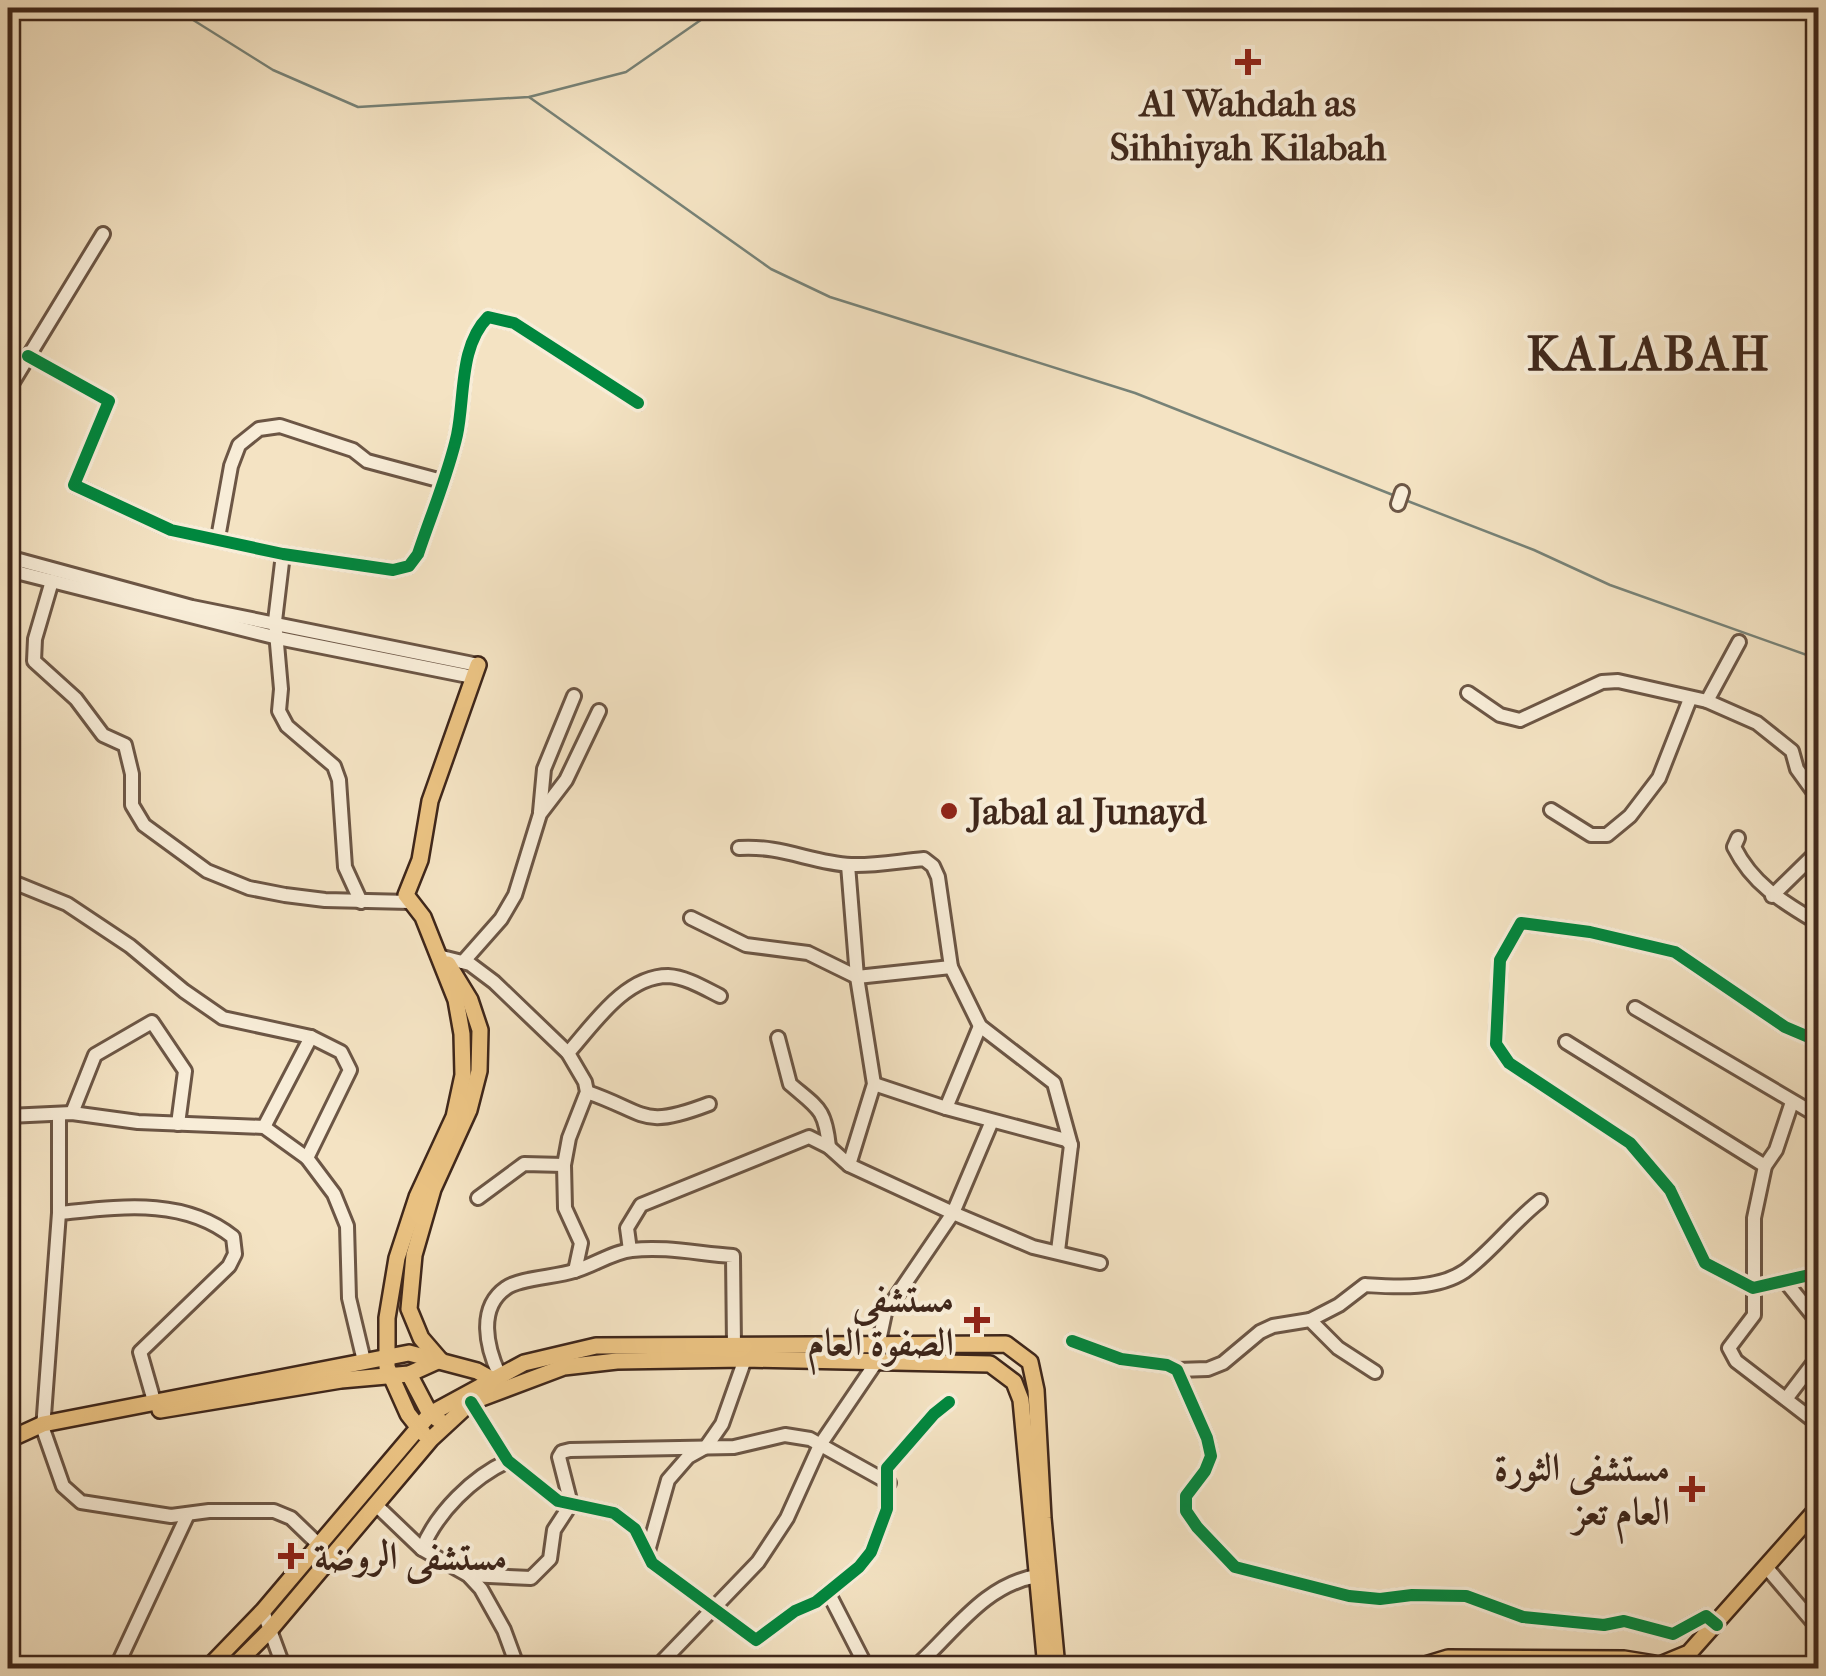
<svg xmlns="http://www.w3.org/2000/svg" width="1826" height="1676" viewBox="0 0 1826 1676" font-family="'IM FELL French Canon',Amiri,serif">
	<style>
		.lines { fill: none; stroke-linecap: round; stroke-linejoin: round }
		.stream { stroke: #778277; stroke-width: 2.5 }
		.minor-casing { stroke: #6c5645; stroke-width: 18 }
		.major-casing { stroke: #3f271b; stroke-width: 20 }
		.minor { stroke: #f8edd8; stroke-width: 12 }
		.major { stroke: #eac282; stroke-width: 15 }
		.cycleway-casing { stroke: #f8edd8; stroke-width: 19 }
		.cycleway { stroke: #00873e; stroke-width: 12 }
		.poi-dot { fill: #8f2418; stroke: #f8edd8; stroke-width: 4 }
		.labels { text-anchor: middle; stroke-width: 8; stroke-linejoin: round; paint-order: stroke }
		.poi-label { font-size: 38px; font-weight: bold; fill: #3f271b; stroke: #f8edd8; text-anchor: start }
		.district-label { font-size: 48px; font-weight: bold; letter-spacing: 2.5px; fill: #3f271b; stroke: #f8edd8 }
	</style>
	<rect width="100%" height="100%" fill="#f4e3c3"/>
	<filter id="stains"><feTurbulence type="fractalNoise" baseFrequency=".002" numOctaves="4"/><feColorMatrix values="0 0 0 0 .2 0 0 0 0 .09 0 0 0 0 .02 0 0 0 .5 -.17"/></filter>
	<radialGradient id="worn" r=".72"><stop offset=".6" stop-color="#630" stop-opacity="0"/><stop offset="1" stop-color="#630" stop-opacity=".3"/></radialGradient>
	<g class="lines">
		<g class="stream">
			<polyline points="174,8 273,70 358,107 529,97 626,72 718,8"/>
			<polyline points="529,97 771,269 830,297 1135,393 1393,495"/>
			<polyline points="1405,500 1534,550 1610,585 1818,659"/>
		</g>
		<defs>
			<g id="minor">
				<path d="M28,356L109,401L74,485L171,530L283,554L393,570L409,566L418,554C431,515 448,475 457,435C465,397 459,346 488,317L514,323L638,403"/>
				<polyline points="8,390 103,234"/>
				<polyline points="1398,504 1402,492"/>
				<polyline points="218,538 231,466 239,445 259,429 280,426 353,450 367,461 442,481"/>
				<polyline points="283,554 275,621 281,689 279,711 287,726 334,766 339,780 345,867 361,902"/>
				<polyline points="8,557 192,607 478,665"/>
				<polyline points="8,563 20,573 278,638 473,677"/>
				<polyline points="52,581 35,639 34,661 76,699 103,735 125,745 132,774 132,805 144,825 207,871 249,888 285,895 325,900 410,902"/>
				<polyline points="1468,693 1500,715 1520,720 1602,682 1618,681 1707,701 1757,723 1792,751 1797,769 1818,798"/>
				<polyline points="1707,701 1739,642"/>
				<polyline points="1551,810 1591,835 1607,835 1630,816 1659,778 1690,699"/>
				<polyline points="540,812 544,769 574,696"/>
				<path d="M1738,838L1734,847C1753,885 1783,902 1818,923"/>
				<path d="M739,848C781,845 812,863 851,865C875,866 900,861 924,859L933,866L938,877L951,967L980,1026L1054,1083L1071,1145L1058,1251"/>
				<polyline points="848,865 857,977 874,1084 849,1165"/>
				<polyline points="8,880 67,904 130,946 184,991 223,1018 311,1037 341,1052 350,1070 307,1158"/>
				<polyline points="1772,896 1818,851"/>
				<polyline points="691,918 746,945 808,953 857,977 951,967"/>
				<polyline points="438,956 470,964 494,982 568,1053 585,1082 587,1092 569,1138 564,1165 565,1208 581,1243 575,1271"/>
				<polyline points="463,962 501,919 515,895 540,814 566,780 599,711"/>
				<polyline points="1635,1008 1818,1116"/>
				<path d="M778,1038L790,1084C818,1108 825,1108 829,1147"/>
				<polyline points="1818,1041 1785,1027 1675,952 1590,932 1521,923 1500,960 1496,1044 1509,1063 1630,1143 1670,1190 1705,1263 1753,1288 1818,1273"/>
				<polyline points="1566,1042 1765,1166"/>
				<path d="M568,1053C593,1025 625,976 668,976C686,977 704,988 720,996"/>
				<polyline points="874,1084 946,1108 1066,1140 1071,1145"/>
				<path d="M587,1092C648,1113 641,1130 709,1104"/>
				<polyline points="1792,1102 1776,1150 1765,1166 1754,1218 1754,1315 1729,1348 1736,1361 1818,1424"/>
				<polyline points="946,1108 980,1026"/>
				<polyline points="72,1113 95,1055 152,1022 185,1071 178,1124"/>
				<polyline points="59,1114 59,1213 43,1429 63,1486 81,1502 171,1516 209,1511 274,1511 291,1518 318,1544"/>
				<polyline points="8,1116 72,1113 138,1122 264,1127 307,1158 334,1194 347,1226 349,1298 364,1361"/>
				<polyline points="264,1127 311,1037"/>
				<polyline points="478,1198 524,1164 564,1165"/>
				<path d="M59,1213C119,1207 183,1197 233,1237L235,1254L229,1266L140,1352L154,1401"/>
				<polyline points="630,1250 627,1228 641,1205 809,1137 829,1147 849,1165 953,1213 1033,1247 1100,1263"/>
				<polyline points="1785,1281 1818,1322"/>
				<path d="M1310,1320L1339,1305L1365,1285C1397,1287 1437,1290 1465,1271C1492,1251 1513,1222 1540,1201"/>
				<polyline points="1072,1341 1121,1359 1167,1365 1177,1370 1207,1438 1211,1456 1205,1471 1186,1496 1186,1511 1197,1527 1235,1567 1349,1596 1380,1599 1412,1595 1466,1596 1523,1617 1604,1625 1624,1621 1673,1634 1706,1616 1717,1625"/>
				<polyline points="878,1346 885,1313 953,1213 992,1121"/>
				<polyline points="1177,1370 1208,1369 1223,1363 1260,1332 1273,1326 1310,1320 1338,1348 1375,1372"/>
				<path d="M499,1374C487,1348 477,1308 506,1288C519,1278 557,1277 574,1271C593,1266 612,1252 632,1250C666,1246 700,1254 733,1256L734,1345"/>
				<polyline points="1786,1399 1818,1357"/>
				<polyline points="471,1402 508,1461 558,1501 614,1513 635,1529 652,1563 756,1640 795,1611 816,1602 859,1567 871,1552 887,1509 887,1468 934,1414 949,1402"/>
				<polyline points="375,1504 422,1549 468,1575 481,1589 504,1630 518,1668"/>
				<path d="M422,1549C437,1512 473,1477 508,1461"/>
				<polyline points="648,1551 668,1480 688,1457 706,1447 722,1424 745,1359"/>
				<polyline points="1767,1568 1818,1628"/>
				<polyline points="468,1575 531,1578 550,1559 554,1530 571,1504 559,1457 562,1452 570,1450 734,1447 785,1435 810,1439 889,1483"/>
				<polyline points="828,1592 867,1668"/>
				<polyline points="263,1611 284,1668"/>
				<polyline points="116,1668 188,1514"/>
				<polyline points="377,1668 379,1665 411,1668"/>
				<polyline points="656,1668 758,1562 787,1518 820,1445 877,1361"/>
				<path d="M914,1668C953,1634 983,1585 1037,1576"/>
			</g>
			<g id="major">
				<polyline points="440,1360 421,1338 409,1309 414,1255 433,1189 469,1110 479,1071 480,1030 470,1000 448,964"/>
				<polyline points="409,1374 430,1414 439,1420"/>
				<polyline points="160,1410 341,1380 409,1374 440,1360"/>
				<polyline points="423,1433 408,1414 387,1367 387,1318 397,1258 417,1197 454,1117 463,1075 462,1034 456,1000 423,917 406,895 420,860 430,801 478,665"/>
				<polyline points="8,1440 43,1424 409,1353 477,1371 497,1382"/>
				<polyline points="1655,1667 1689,1653 1818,1508"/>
				<polyline points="208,1668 263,1611 430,1414 524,1363 596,1346 1006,1344 1030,1362 1036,1390 1043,1518 1057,1668"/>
				<polyline points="232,1668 269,1631 431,1439 471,1402 564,1367 617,1361 745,1359 990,1364 1014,1382 1021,1400 1046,1668"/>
				<polyline points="1415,1668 1448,1658 1624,1659 1661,1665"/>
			</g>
		</defs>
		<use href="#minor" class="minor-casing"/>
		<use href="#major" class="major-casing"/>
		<use href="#minor" class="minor"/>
		<use href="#major" class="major"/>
		<defs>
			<g id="cycleway">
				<path d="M28,356L109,401L74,485L171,530L283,554L393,570L409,566L418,554C431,515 448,475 457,435C465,397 459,346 488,317L514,323L638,403"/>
				<polyline points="1818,1041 1785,1027 1675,952 1590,932 1521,923 1500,960 1496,1044 1509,1063 1630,1143 1670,1190 1705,1263 1753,1288 1818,1273"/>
				<polyline points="1072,1341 1121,1359 1167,1365 1177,1370 1207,1438 1211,1456 1205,1471 1186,1496 1186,1511 1197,1527 1235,1567 1349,1596 1380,1599 1412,1595 1466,1596 1523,1617 1604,1625 1624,1621 1673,1634 1706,1616 1717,1625"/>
				<polyline points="471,1402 508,1461 558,1501 614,1513 635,1529 652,1563 756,1640 795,1611 816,1602 859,1567 871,1552 887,1509 887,1468 934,1414 949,1402"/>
			</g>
		</defs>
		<use href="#cycleway" class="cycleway-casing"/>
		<use href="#cycleway" class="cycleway"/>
	</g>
	<g class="poi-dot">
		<path d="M1243 47h10v10h10v10h-10v10h-10v-10h-10v-10h10z"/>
		<circle cx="949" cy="811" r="10"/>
		<path d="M972 1305h10v10h10v10h-10v10h-10v-10h-10v-10h10z"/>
		<path d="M1687 1474h10v10h10v10h-10v10h-10v-10h-10v-10h10z"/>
		<path d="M286 1541h10v10h10v10h-10v10h-10v-10h-10v-10h10z"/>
	</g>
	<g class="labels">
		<g class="poi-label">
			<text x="1248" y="116" text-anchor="middle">Al Wahdah as<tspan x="1248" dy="44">Sihhiyah Kilabah</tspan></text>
			<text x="969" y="824">Jabal al Junayd</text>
			<text x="954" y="1311" text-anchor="end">مستشفى<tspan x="954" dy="44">الصفوة العام</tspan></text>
			<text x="1670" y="1480" text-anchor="end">مستشفى الثورة<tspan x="1670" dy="44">العام تعز</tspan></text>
			<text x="314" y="1569">مستشفى الروضة</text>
		</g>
		<g class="district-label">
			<text x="1649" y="370">KALABAH</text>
		</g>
	</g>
	<rect width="1826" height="1676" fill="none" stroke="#f4e3c3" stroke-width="40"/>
	<rect x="10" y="10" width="1806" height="1656" fill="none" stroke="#3f271b" stroke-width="5"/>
	<rect x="20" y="20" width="1786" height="1636" fill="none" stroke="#3f271b" stroke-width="2.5"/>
	<rect width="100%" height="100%" filter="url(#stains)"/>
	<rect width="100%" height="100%" fill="url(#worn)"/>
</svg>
